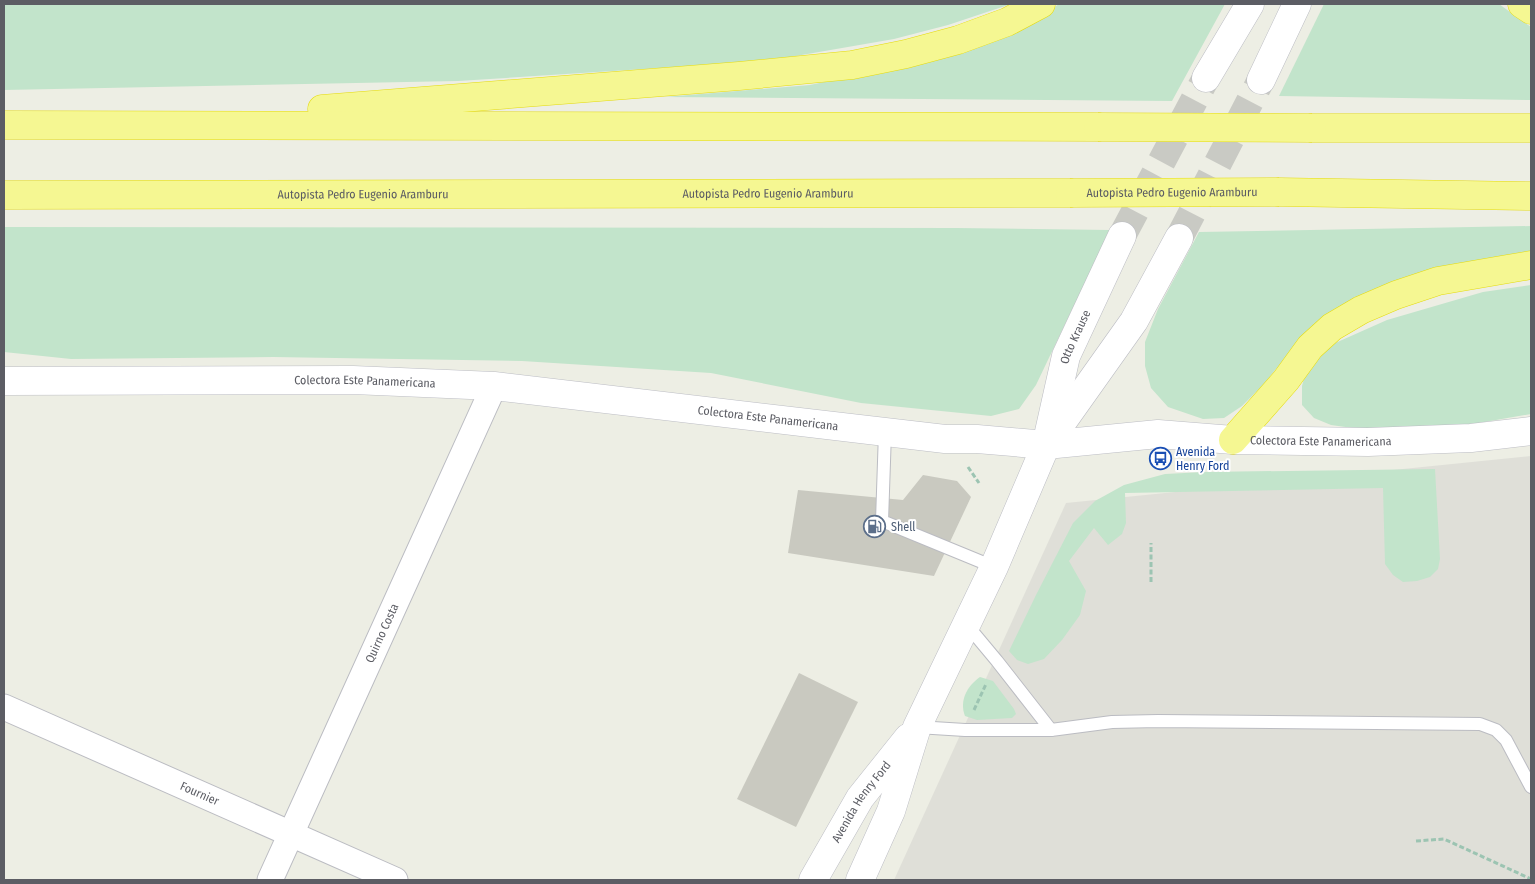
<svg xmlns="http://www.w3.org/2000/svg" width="1535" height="884" viewBox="0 0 1535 884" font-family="'Fira Sans Condensed',sans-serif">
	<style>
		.industrial { fill: #dfdfd8 }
		.grass { fill: #c2e4cb }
		.building { fill: #c9c9c0 }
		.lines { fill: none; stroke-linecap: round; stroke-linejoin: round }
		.secondary-tunnel { stroke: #c9cac4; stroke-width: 28; stroke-dasharray: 28 14; stroke-linecap: butt }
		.lane-casing { stroke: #bbbcc2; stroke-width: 14 }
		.street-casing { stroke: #bbbcc2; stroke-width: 27 }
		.secondary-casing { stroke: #bcbdc4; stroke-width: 29 }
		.highway-casing { stroke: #e5db0d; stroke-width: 29 }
		.path { stroke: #9cc4b2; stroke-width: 3; stroke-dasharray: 5 2.5; stroke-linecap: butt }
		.lane { stroke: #fff; stroke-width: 12 }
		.street { stroke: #fff; stroke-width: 25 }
		.secondary { stroke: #fff; stroke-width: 28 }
		.highway { stroke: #f5f792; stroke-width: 28 }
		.highway-bridge-casing { stroke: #e5db0d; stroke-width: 29; stroke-linecap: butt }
		.highway-bridge { stroke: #f5f792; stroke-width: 28 }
		.labels { text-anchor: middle; stroke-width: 4; stroke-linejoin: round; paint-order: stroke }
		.street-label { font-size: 12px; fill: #5c5d64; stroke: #fff }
		.transit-label { font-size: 12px; fill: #164399; stroke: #fff; text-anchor: start }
		.service-label { font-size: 12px; fill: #4e5e75; stroke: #fff; text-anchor: start }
	</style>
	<rect width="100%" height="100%" fill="#edeee4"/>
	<polygon class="industrial" points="1531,456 1531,880 894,880 1066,503"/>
	<g class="grass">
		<polygon points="4,4 1011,4 948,25 894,39 767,61 458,81 4,90"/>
		<polygon points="1059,4 1225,4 1172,101 665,97 810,85 929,60 1017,32"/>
		<polygon points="1324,4 1499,4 1531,27 1531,100 1279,96"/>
		<polygon points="1531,226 1531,257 1346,304 1311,327 1262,386 1242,406 1224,418 1203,419 1168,407 1151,388 1145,366 1145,342 1158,309 1199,232"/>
		<polygon points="4,227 956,228 1110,230 1036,385 1019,409 991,416 861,403 711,373 522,361 273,357 71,359 4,352"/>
		<polygon points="1531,285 1531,414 1456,427 1360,429 1331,425 1314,418 1302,405 1302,386 1306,371 1333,344 1387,320 1483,292"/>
		<polygon points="1435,469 1440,559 1438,569 1430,577 1417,581 1403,582 1393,575 1385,564 1383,488 1125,493 1126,523 1122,534 1108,545 1094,528 1069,561 1086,591 1080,615 1062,640 1044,659 1028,664 1017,660 1009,651 1036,595 1073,523 1095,501 1124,485 1165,474 1204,472"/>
		<path d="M980,677L993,681L1014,709L1016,714L1012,718L977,720L965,716C959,701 967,686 980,677Z"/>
	</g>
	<g class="building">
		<polygon points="923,475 957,481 971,497 934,576 788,553 798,490 903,500"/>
		<polygon points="799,673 858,702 796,827 737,799"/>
	</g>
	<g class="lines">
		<g class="secondary-tunnel">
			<polyline points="1122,236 1206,78"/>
			<polyline points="1179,238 1261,80"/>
		</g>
		<defs>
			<g id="lane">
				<polyline points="885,432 882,521 994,567"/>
				<polyline points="967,625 997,661 1051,730"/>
				<polyline points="917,727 965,730 1051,730 1112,722 1158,721 1480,724 1496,730 1506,740 1531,787"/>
			</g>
			<g id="street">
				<path id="s1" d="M4,707L395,880"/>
				<path id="s2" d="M270,880L494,386"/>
			</g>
			<g id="secondary">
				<polyline points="1206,78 1250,4"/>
				<polyline points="1261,80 1297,4"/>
				<path id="s3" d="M4,381L353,380L494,386L945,439H977L1046,445L1158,434L1233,440L1368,442L1471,438L1531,431"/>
				<path id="s4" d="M1049,432L1066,356L1122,236"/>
				<path id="s5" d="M813,880L860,798L908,738"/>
				<polyline points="860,880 891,811 917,727 994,567 1046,445 1134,321 1179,238"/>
			</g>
			<g id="highway">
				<polyline points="1522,4 1531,10"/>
				<polyline points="322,109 739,76 852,65 906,54 958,40 1007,22 1041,4"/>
				<polyline points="4,125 1098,127"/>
				<polyline points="1312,128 1531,128"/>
				<polyline points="1279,192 1531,196"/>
				<path id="s6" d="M4,195L1070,193"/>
				<polyline points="1233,440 1286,380 1310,347 1332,327 1361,310 1396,295 1438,281 1531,265"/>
			</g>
		</defs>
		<use href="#lane" class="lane-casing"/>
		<use href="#street" class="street-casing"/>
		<use href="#secondary" class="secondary-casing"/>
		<use href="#highway" class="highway-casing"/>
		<g class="path">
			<polyline points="968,467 979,483"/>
			<polyline points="1151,582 1151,543"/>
			<polyline points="974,710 986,684"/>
			<polyline points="1416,841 1444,839 1531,879"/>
		</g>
		<use href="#lane" class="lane"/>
		<use href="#street" class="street"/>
		<use href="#secondary" class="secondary"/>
		<use href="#highway" class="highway"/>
		<defs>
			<g id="highway-bridge">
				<polyline points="1098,127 1312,128"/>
				<path id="s7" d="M1070,193L1279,192"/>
			</g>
		</defs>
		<use href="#highway-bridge" class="highway-bridge-casing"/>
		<use href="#highway-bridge" class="highway-bridge"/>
	</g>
	<defs>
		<symbol id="bus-ring" viewBox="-11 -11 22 22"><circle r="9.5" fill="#fff" stroke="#1a4fb4" stroke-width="1.5"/><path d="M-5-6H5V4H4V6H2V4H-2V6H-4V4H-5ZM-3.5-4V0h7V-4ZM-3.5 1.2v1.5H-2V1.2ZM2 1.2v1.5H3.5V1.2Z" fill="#1a4fb4"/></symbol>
		<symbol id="fuel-ring" viewBox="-11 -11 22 22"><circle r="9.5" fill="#fff" stroke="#5c6f8a" stroke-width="1.5"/><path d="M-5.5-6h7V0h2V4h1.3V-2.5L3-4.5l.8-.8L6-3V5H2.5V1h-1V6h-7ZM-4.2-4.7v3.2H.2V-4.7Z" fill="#5c6f8a"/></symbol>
	</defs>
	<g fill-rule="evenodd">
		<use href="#bus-ring" x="1148" y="446" width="25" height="25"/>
		<use href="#fuel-ring" x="862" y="514" width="25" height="25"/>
	</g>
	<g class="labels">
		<g class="street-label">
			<text dy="4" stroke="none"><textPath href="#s6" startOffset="764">Autopista Pedro Eugenio Aramburu</textPath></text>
			<text dy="4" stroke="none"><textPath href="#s7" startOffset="102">Autopista Pedro Eugenio Aramburu</textPath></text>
			<text dy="4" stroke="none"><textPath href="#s6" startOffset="359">Autopista Pedro Eugenio Aramburu</textPath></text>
			<text dy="4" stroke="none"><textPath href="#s4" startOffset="99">Otto Krause</textPath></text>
			<text dy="4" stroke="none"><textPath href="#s3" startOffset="361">Colectora Este Panamericana</textPath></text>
			<text dy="4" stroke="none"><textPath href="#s3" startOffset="766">Colectora Este Panamericana</textPath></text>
			<text dy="4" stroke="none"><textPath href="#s3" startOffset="1321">Colectora Este Panamericana</textPath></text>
			<text dy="4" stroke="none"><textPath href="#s2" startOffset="271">Quirno Costa</textPath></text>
			<text dy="4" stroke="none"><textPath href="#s1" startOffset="214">Fournier</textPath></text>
			<text dy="4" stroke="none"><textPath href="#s5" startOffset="92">Avenida Henry Ford</textPath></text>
		</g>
		<g class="transit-label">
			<text x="1176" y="456">Avenida<tspan x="1176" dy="14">Henry Ford</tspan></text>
		</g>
		<g class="service-label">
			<text x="891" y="531">Shell</text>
		</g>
	</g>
	<rect width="1535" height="884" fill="none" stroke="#5c5d64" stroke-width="10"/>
</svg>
